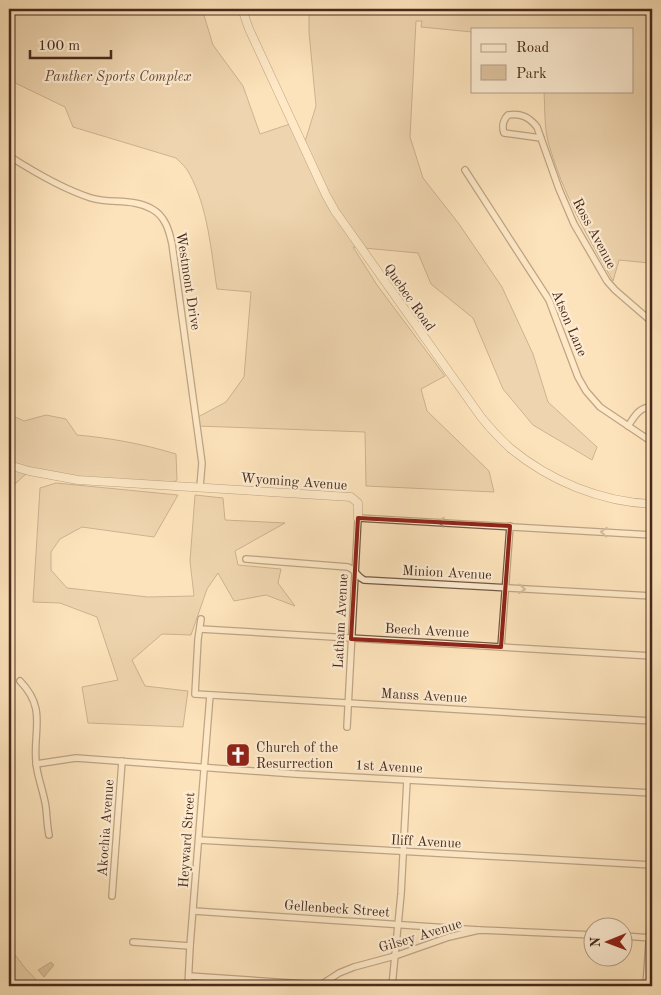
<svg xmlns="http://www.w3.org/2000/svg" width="661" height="995" viewBox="0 0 661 995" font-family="'Old Standard TT',serif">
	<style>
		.green { fill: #dec4a0; stroke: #93775e }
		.water { fill: #bfa485; stroke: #8f735b }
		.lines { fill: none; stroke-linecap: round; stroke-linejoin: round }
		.minor-casing { stroke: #755844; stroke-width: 8 }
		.tertiary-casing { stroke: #755844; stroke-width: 9 }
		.minor { stroke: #feedd3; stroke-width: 5.5 }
		.tertiary { stroke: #feedd3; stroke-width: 8 }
		.oneway { stroke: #a38c78 }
		.marked { fill: none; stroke: #8f2418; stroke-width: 4; stroke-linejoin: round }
		.labels { text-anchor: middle; stroke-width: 4.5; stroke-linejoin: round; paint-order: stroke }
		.park-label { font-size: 14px; font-style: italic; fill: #664936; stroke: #feedd3 }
		.street-label { font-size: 14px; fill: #482a1c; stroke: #feedd3 }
		.poi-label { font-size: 14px; fill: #482a1c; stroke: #feedd3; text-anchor: start }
	</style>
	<rect width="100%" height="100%" fill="#fde3bb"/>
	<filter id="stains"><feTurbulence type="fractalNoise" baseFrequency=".004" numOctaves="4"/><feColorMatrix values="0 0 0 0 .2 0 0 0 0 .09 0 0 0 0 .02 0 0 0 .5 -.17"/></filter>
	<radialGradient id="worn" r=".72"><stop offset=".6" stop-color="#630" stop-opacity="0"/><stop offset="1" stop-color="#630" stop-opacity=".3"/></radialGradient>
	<g class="green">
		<path d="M9,9H202L213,45L243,86L260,134L293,123L304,145L316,106L309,32V9H652V216L649,263L619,260L613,281C588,238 563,194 549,145C544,128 545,108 544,91H632V29H472V32L421,27L422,21H416L410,137L423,178L459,224L502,287L533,354L548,402L597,447L592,460L533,425L503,389L473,318L431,284L418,253L353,247L377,285L445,376L421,389L427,411L489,471L494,492L366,486L365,432L197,426L196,418L226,402L244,377L251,292L217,289C211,251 208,207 189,173C186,167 181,163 176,158L73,127L65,107L9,80Z"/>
		<path d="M9,414L24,421L46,415L66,419L77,435C111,438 143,444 176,454L177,480L169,485L78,480L29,471L15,484H9Z"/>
		<polygon points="56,483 178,495 154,537 82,527 60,539 51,552 51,570 67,588 148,597 194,596 190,561 195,495 223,498 225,520 285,523 235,551 238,565 281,569 278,583 295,606 266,595 234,601 218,573 207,589 191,635 162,634 132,660 145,686 188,691 183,727 88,723 82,687 118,680 97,617 60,603 33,602 40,488"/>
		<polygon points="9,947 25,968 42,986 9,986"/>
	</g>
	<polygon class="water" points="51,962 54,965 44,977 38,970"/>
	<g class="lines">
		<defs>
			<g id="minor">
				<path d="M541,138L504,133C502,127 503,120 508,115C521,113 529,117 537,127L559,189L574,224L607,281L615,290L652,322"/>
				<path d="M9,156C34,172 63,189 91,198C111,204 133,198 152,209C165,216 169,230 172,244L202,463L200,487"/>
				<polyline points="465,170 549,300 578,377 586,391 600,407 652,442"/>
				<path d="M628,426C635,416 639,407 652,407"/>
				<path d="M246,559L348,567C356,570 357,577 364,580L652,596"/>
				<polyline points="201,619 198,639 195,694 652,721"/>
				<polyline points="200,629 652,656"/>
				<polyline points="501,647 510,526"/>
				<path d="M20,681C47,709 33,729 36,762C37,777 44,792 46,808C47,817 47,825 49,835"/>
				<polyline points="347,727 358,518 652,535"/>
				<polyline points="36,764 76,758 295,774 652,793"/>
				<polyline points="199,840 652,865"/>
				<polyline points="112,896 122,761"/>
				<polyline points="194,911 479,930"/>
				<polyline points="624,936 652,938"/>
				<polyline points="133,942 190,946"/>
				<polyline points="189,976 321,985"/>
				<polyline points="188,986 190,946 210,695"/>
				<polyline points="319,986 339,973 354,967 395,956 449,937 479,930 594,935"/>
				<polyline points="392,986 401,894 407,780"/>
				<polyline points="646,986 652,899"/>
			</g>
			<g id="tertiary">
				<path d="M242,9L249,29L326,195L335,211L481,417C490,428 500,439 510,448C550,481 601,502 652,504"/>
				<polyline points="9,465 29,471 78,480 351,497 358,503 358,518"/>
			</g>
		</defs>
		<use href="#minor" class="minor-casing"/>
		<use href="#tertiary" class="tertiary-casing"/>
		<use href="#minor" class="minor"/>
		<use href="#tertiary" class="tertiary"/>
	</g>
	<defs><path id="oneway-chevron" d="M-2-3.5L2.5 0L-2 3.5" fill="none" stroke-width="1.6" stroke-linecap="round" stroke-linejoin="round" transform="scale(1.25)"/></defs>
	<g class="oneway">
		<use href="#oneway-chevron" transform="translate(441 522) rotate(-176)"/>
		<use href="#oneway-chevron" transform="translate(604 532) rotate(-177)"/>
		<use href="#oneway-chevron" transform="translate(522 589) rotate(3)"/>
	</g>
	<path d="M0 0H661V995H0ZM358,518L510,526L501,647L351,639Z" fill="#fde3bb" fill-opacity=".55" fill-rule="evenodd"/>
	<path class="marked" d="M358,518L510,526L501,647L351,639Z"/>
	<defs>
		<symbol id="church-square" viewBox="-11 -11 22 22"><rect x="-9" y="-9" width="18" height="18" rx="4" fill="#8f2418" stroke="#feedd3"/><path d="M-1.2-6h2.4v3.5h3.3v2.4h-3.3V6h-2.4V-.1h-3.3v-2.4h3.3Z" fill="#fff"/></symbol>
	</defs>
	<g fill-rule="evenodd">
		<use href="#church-square" x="224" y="741" width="28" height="28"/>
	</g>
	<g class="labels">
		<g class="park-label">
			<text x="118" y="81">Panther Sports Complex</text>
		</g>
		<g class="street-label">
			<text transform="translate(595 233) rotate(62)" y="5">Ross Avenue</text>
			<text transform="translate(189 281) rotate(81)" y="5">Westmont Drive</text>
			<text transform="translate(410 297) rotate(55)" y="5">Quebec Road</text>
			<text transform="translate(570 323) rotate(67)" y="5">Atson Lane</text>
			<text transform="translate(294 481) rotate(4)" y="5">Wyoming Avenue</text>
			<text transform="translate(447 572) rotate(3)" y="5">Minion Avenue</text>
			<text transform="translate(340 621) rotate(-87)" y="5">Latham Avenue</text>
			<text transform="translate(427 630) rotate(3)" y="5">Beech Avenue</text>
			<text transform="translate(424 695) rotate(3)" y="5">Manss Avenue</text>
			<text transform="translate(389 766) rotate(3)" y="5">1st Avenue</text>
			<text transform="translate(105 828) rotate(-86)" y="5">Akochia Avenue</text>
			<text transform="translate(186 840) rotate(-86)" y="5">Heyward Street</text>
			<text transform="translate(426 841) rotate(3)" y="5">Iliff Avenue</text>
			<text transform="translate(337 908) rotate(4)" y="5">Gellenbeck Street</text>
			<text transform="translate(420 935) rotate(-17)" y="5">Gilsey Avenue</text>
		</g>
		<g class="poi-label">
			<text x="256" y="752">Church of the<tspan x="256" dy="16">Resurrection</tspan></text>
		</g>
	</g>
	<rect width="661" height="995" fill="none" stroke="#fde3bb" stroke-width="30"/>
	<rect x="10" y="10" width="641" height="975" fill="none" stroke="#482a1c" stroke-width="2.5"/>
	<rect x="15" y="15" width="631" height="965" fill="none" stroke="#482a1c"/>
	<rect x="471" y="28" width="162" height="65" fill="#feedd3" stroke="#b59f8a"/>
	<rect x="481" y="44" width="25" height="8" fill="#feedd3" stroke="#b59f8a"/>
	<text x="516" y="52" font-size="15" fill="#482a1c">Road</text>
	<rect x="481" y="65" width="25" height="15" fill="#dec4a0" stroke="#b59f8a"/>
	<text x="516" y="78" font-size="15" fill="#482a1c">Park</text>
	<g transform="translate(608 942) rotate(269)"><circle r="24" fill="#feedd3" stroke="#b59f8a"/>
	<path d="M0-4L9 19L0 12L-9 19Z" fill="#8f2418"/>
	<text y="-8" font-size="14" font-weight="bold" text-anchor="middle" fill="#482a1c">N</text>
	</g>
	<path d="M30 50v8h81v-8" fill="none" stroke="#482a1c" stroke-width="2.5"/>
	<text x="38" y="50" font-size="15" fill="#482a1c" stroke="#feedd3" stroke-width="4" paint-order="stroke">100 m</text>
	<rect width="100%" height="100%" filter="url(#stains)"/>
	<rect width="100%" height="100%" fill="url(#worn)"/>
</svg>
